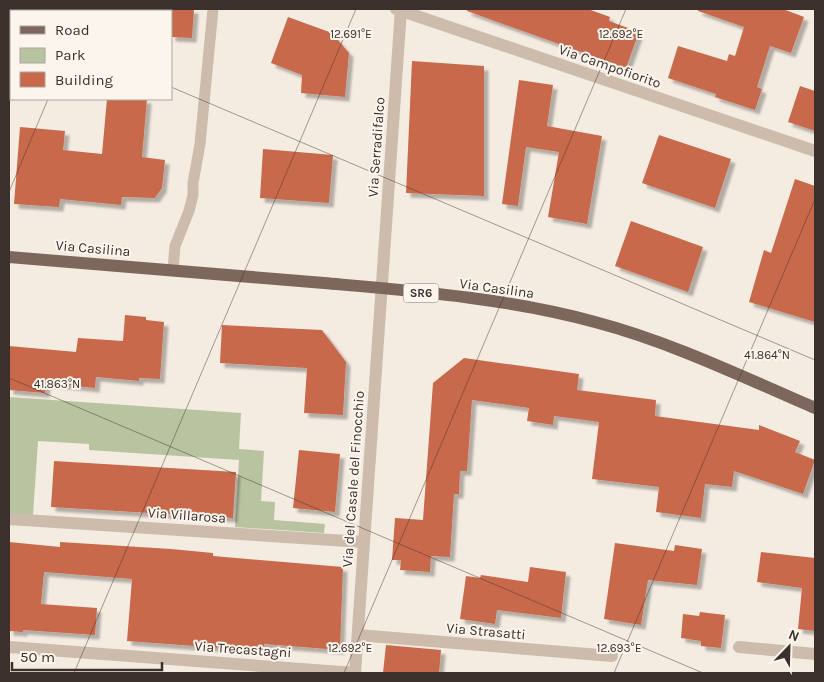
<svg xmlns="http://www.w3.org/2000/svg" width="824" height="682" viewBox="0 0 824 682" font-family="Karla,sans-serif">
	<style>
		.green { fill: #b8c4a0 }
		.building { fill: #c8694b; filter: url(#shadow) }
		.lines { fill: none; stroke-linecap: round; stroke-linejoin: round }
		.service { stroke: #cdbbac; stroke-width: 11 }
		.minor { stroke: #cdbbac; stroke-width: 12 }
		.primary { stroke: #7d675c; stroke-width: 12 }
		.ticks { fill: none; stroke: #3b302b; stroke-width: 1; stroke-opacity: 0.45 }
		.labels { text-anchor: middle; stroke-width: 4; stroke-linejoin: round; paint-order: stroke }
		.shield { fill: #fbf5ee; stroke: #756b66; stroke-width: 1 }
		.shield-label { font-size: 12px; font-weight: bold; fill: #3b302b }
		.street-label { font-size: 14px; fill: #3b302b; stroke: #fbf5ee }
		.ticks-label { font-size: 12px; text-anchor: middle; fill: #3b302b; stroke: #fbf5ee; stroke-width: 4; stroke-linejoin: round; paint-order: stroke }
	</style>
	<defs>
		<filter id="shadow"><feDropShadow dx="4.5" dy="4.5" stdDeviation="1" flood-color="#0004"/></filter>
	</defs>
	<rect width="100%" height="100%" fill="#f4ebe1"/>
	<polygon class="green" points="9,397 241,413 239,449 264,451 261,501 275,502 274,520 325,524 324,533 235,527 239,460 89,450 89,444 38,441 33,515 9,514"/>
	<g class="building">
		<polygon points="171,9 194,9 192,38 171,37"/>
		<polygon points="467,9 588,9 610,17 609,21 639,32 626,68 467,11"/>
		<polygon points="698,9 783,9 804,17 791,53 770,46 757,87 762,89 755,110 715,97 716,94 668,78 678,46 727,61 729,54 735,56 744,27 698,11"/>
		<polygon points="288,17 332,33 349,53 345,97 301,93 302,75 271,63"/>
		<polygon points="412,61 484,66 484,196 406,193"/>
		<polygon points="519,80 553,85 547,126 602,136 587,224 548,217 559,152 526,147 518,206 502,204"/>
		<polygon points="800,86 815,91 815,131 788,122"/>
		<polygon points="107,99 147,99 142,157 165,160 162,188 155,198 122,197 121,205 60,199 59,207 14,204 20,127 65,131 63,150 102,154"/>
		<polygon points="659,135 731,159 715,208 642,183"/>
		<polygon points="263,149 333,155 329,203 260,198"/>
		<polygon points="795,179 815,186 815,322 749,302 764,250 771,253"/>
		<polygon points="631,221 703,247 688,292 615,266"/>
		<polygon points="125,315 146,317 146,320 164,322 160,379 139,378 139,381 96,377 95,388 46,383 45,393 9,390 9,346 76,352 78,338 123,341"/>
		<polygon points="222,325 322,330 346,362 343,415 304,413 307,368 220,363"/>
		<polygon points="464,358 579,374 577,390 656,400 655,416 759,430 759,425 800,441 795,452 815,460 803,494 734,471 732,487 705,484 701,518 656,512 659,487 592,479 599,422 554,416 553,425 527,421 529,408 472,400 467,471 460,471 459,494 454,494 450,557 431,556 430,572 400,570 401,560 392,560 395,518 423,520 433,383"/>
		<polygon points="299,450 340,454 335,512 293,508"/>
		<polygon points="54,461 236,472 233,518 51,507"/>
		<polygon points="9,542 60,547 60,542 171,549 213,553 213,556 343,567 340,650 264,644 264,651 127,641 132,579 44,572 41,604 97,608 95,635 23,630 23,632 9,631"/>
		<polygon points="615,543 674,551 675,545 702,549 697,585 648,580 641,625 604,619"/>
		<polygon points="761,552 815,558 815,631 798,629 802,588 757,582"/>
		<polygon points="530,567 566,572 561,618 497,610 495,624 460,619 466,576 480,578 481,575 528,582"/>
		<polygon points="700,612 725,615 721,648 701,646 701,641 681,638 683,614 699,616"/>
		<polygon points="386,645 441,650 439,673 383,673"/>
	</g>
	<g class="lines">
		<polyline class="service" points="173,270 175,246 189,211 193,195 193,183 200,144 213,9"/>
		<g class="minor">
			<polyline points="396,9 815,151"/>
			<polyline points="9,519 363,542"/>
			<polyline points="358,635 612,656"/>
			<polyline points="9,647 355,673"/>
			<polyline points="739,647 815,654"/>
			<polyline points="355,673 401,9"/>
		</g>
		<path class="primary" d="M9,257C114,265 219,274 324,283C414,291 507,298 595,322C671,342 743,377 815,408"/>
	</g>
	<path class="ticks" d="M86,11L87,9M9,18L11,19M171,87L815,360M9,192L48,99M9,378L703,673M74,673L356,9M344,673L626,9M614,673L815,199"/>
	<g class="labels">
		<rect class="shield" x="403.5" y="283.5" width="35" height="19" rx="4"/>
		<g class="shield-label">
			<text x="421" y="297">SR6</text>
		</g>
		<g class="street-label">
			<text transform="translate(610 66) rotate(19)" y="5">Via Campofiorito</text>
			<text transform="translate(376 147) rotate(-86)" y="5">Via Serradifalco</text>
			<text transform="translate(93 248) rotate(5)" y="5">Via Casilina</text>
			<text transform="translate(497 288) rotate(8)" y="5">Via Casilina</text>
			<text transform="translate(353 479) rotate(-86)" y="5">Via del Casale del Finocchio</text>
			<text transform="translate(187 515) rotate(4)" y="5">Via Villarosa</text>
			<text transform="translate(486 631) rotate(5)" y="5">Via Strasatti</text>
			<text transform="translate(243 649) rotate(4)" y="5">Via Trecastagni</text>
		</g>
	</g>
	<g class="ticks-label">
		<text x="351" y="38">12.691°E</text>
		<text x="621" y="38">12.692°E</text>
		<text x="767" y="359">41.864°N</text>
		<text x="57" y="388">41.863°N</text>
		<text x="350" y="652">12.692°E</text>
		<text x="619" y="652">12.693°E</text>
	</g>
	<rect width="824" height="682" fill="none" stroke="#3b302b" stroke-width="20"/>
	<rect x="10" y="10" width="162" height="90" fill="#fbf5ee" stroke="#aea6a0"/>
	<rect x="20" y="26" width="25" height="8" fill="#7d675c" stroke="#aea6a0"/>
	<text x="55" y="35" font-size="15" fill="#3b302b">Road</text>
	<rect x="20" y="48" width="25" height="15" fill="#b8c4a0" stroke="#aea6a0"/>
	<text x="55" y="60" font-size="15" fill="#3b302b">Park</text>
	<rect x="20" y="72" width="25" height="15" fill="#c8694b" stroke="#aea6a0"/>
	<text x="55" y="85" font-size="15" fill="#3b302b">Building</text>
	<g transform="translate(789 647) rotate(23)" stroke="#fbf5ee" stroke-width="4" paint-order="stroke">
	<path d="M0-4L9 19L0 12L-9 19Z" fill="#3b302b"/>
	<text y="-8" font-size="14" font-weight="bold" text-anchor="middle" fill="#3b302b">N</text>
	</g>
	<path d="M12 662v8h150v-8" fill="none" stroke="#3b302b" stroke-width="2.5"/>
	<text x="20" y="662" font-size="15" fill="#3b302b" stroke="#fbf5ee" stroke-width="4" paint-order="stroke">50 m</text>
</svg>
